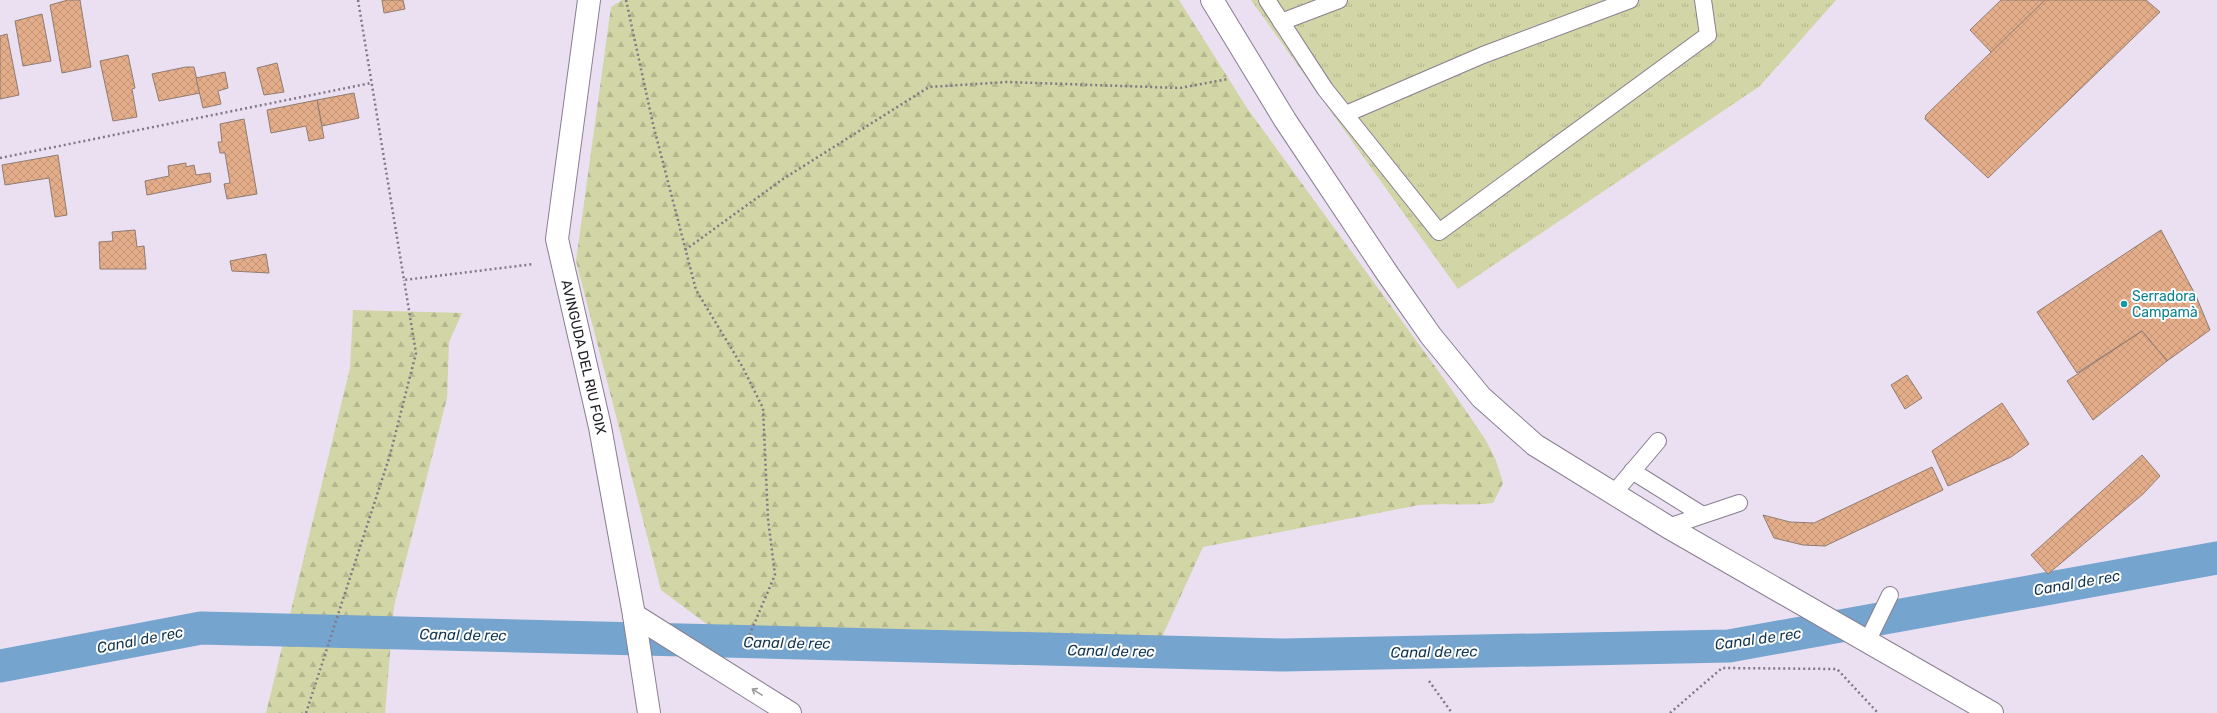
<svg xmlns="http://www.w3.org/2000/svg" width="2217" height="713" viewBox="0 0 2217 713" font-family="Rubik,sans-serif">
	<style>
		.forest { fill: url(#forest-firs) }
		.park { fill: url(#park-tufts) }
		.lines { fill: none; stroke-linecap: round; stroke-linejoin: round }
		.canal { stroke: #75a4ce; stroke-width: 33 }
		.building { fill: url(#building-cross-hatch); stroke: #907c70 }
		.lane-casing { stroke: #897e90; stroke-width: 18 }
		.street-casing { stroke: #897e90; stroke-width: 24 }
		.secondary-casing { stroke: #897e90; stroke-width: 24 }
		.path { stroke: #807885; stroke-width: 2.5; stroke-dasharray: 2 3; stroke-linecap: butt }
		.lane { stroke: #fff; stroke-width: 16 }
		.street { stroke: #fff; stroke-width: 22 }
		.secondary { stroke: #fff; stroke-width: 22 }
		.oneway { stroke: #9a989c }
		.culture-dot { fill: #0f9aa8; stroke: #fff; stroke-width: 1.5 }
		.labels { text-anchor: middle; stroke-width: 4; stroke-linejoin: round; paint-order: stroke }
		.culture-label { font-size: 14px; fill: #0d838f; stroke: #fff; text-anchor: start }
		.street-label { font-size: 14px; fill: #1f1b22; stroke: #fff }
		.water-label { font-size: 15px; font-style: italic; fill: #123652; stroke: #fff }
	</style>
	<defs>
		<pattern id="forest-firs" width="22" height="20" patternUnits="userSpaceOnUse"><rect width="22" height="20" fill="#d2d5a5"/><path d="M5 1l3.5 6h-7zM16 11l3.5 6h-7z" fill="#b4b68e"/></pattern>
		<pattern id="park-tufts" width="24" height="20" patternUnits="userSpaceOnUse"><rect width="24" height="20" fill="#d2d5a5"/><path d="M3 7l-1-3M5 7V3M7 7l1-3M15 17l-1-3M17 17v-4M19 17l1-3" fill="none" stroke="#b4b68e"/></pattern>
		<pattern id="building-cross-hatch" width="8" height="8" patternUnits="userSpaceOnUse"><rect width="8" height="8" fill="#e4ad8a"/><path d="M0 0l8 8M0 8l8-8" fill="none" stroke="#c39477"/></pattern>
	</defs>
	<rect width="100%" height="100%" fill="#ebdff2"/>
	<g class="forest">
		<path d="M622,0H1179L1247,108L1447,383L1485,439L1495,458L1503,483L1493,503C1468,506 1444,503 1419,505L1203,547L1155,652L751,657L661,590L576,261L611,7Z"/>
		<polygon points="353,310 462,313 449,342 447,398 394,606 385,713 266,713 350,368"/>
	</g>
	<polygon class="park" points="1251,0 1836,0 1760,86 1458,289"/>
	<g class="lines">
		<polyline class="canal" points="0,666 201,628 1283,655 1729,646 2217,558"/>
	</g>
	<g class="building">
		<polygon points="68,0 80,0 91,67 62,73 50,5"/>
		<polygon points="382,0 403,0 405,9 384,13"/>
		<polygon points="2001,0 2045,0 1992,53 1970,30"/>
		<polygon points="2045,0 2146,0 2160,12 1988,178 1925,119 1926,115"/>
		<polygon points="42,14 51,61 23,66 15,21"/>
		<polygon points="7,34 19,95 0,99 0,36"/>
		<polygon points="128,55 135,88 132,89 137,117 113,121 100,61"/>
		<polygon points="277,63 284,92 264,95 257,68"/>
		<polygon points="186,67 194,67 200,93 159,101 152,74"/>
		<polygon points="225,72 228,88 218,91 221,104 203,108 196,78"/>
		<polygon points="354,93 359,118 322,126 317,100"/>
		<polygon points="317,100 324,138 309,141 306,126 271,133 267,110"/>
		<polygon points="244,119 257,194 227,199 224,184 230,183 225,153 220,153 218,142 222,142 220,124"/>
		<polygon points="58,155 67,215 55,217 49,178 5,185 2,165"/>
		<polygon points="186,163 186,167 194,165 196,175 210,173 211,182 147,195 145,181 169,176 168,166"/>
		<polygon points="135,230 137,247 144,246 146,269 100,269 99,242 113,241 112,232"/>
		<polygon points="2161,230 2196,296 2210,330 2167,361 2142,331 2077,373 2037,312"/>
		<polygon points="266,254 269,273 232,271 230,261"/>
		<polygon points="2142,331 2167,361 2093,420 2067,381"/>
		<polygon points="1907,375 1922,398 1905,409 1891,385"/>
		<polygon points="2002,403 2029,444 2011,457 1948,486 1932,451"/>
		<polygon points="2142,455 2160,476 2143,494 2048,574 2031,555"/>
		<polygon points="1932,467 1943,490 1825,546 1803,545 1774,538 1763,515 1790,522 1814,523"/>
	</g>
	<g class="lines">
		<defs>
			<g id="lane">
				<polyline points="1267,0 1325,89 1439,232 1708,35 1703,0"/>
				<polyline points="1281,22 1339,0"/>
				<polyline points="1346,114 1483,55 1630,0"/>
				<polyline points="1632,471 1701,514"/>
				<polyline points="1614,493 1658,441"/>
				<polyline points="1668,527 1739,503"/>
				<polyline points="1867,642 1890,595"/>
			</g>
			<polyline id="street" points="634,615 790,713"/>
			<g id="secondary">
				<polyline points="589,0 557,239 600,427 634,615 649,713"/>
				<polyline points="1212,0 1285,120 1387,273 1431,336 1481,397 1535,445 1668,527 1992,713"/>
			</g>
		</defs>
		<use href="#lane" class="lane-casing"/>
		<use href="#street" class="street-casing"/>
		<use href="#secondary" class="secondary-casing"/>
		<g class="path">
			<polyline points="358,0 404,280 534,264"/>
			<polyline points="626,0 653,124 696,290 742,366 763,408 768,519 775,575 743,650"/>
			<polyline points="0,158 371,83"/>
			<polyline points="685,250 783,179 929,87 1007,82 1180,88 1228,79"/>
			<polyline points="1429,681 1452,713"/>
			<polyline points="306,713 390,455 416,353 404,280"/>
			<polyline points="1670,713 1722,668 1837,669 1878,713"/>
		</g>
		<use href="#lane" class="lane"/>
		<use href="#street" class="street"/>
		<use href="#secondary" class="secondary"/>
	</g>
	<defs><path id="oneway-shaft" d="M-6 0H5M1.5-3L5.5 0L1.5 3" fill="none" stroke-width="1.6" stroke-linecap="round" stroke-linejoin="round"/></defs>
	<use class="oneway" href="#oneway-shaft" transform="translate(757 692) rotate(-148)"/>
	<circle class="culture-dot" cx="2124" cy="304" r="4"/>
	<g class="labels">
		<g class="culture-label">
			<text x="2132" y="301">Serradora<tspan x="2132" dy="16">Campamà</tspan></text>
		</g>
		<g class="street-label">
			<text transform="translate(584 357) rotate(77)" y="5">AVINGUDA DEL RIU FOIX</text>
		</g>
		<g class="water-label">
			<text transform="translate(2077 583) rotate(-10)" y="5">Canal de rec</text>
			<text transform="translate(463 635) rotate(1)" y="5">Canal de rec</text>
			<text transform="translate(1758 639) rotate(-8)" y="5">Canal de rec</text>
			<text transform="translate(140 640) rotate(-11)" y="5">Canal de rec</text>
			<text transform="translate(787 643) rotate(1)" y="5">Canal de rec</text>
			<text transform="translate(1111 651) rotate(1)" y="5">Canal de rec</text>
			<text transform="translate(1434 652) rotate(-1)" y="5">Canal de rec</text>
		</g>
	</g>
</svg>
